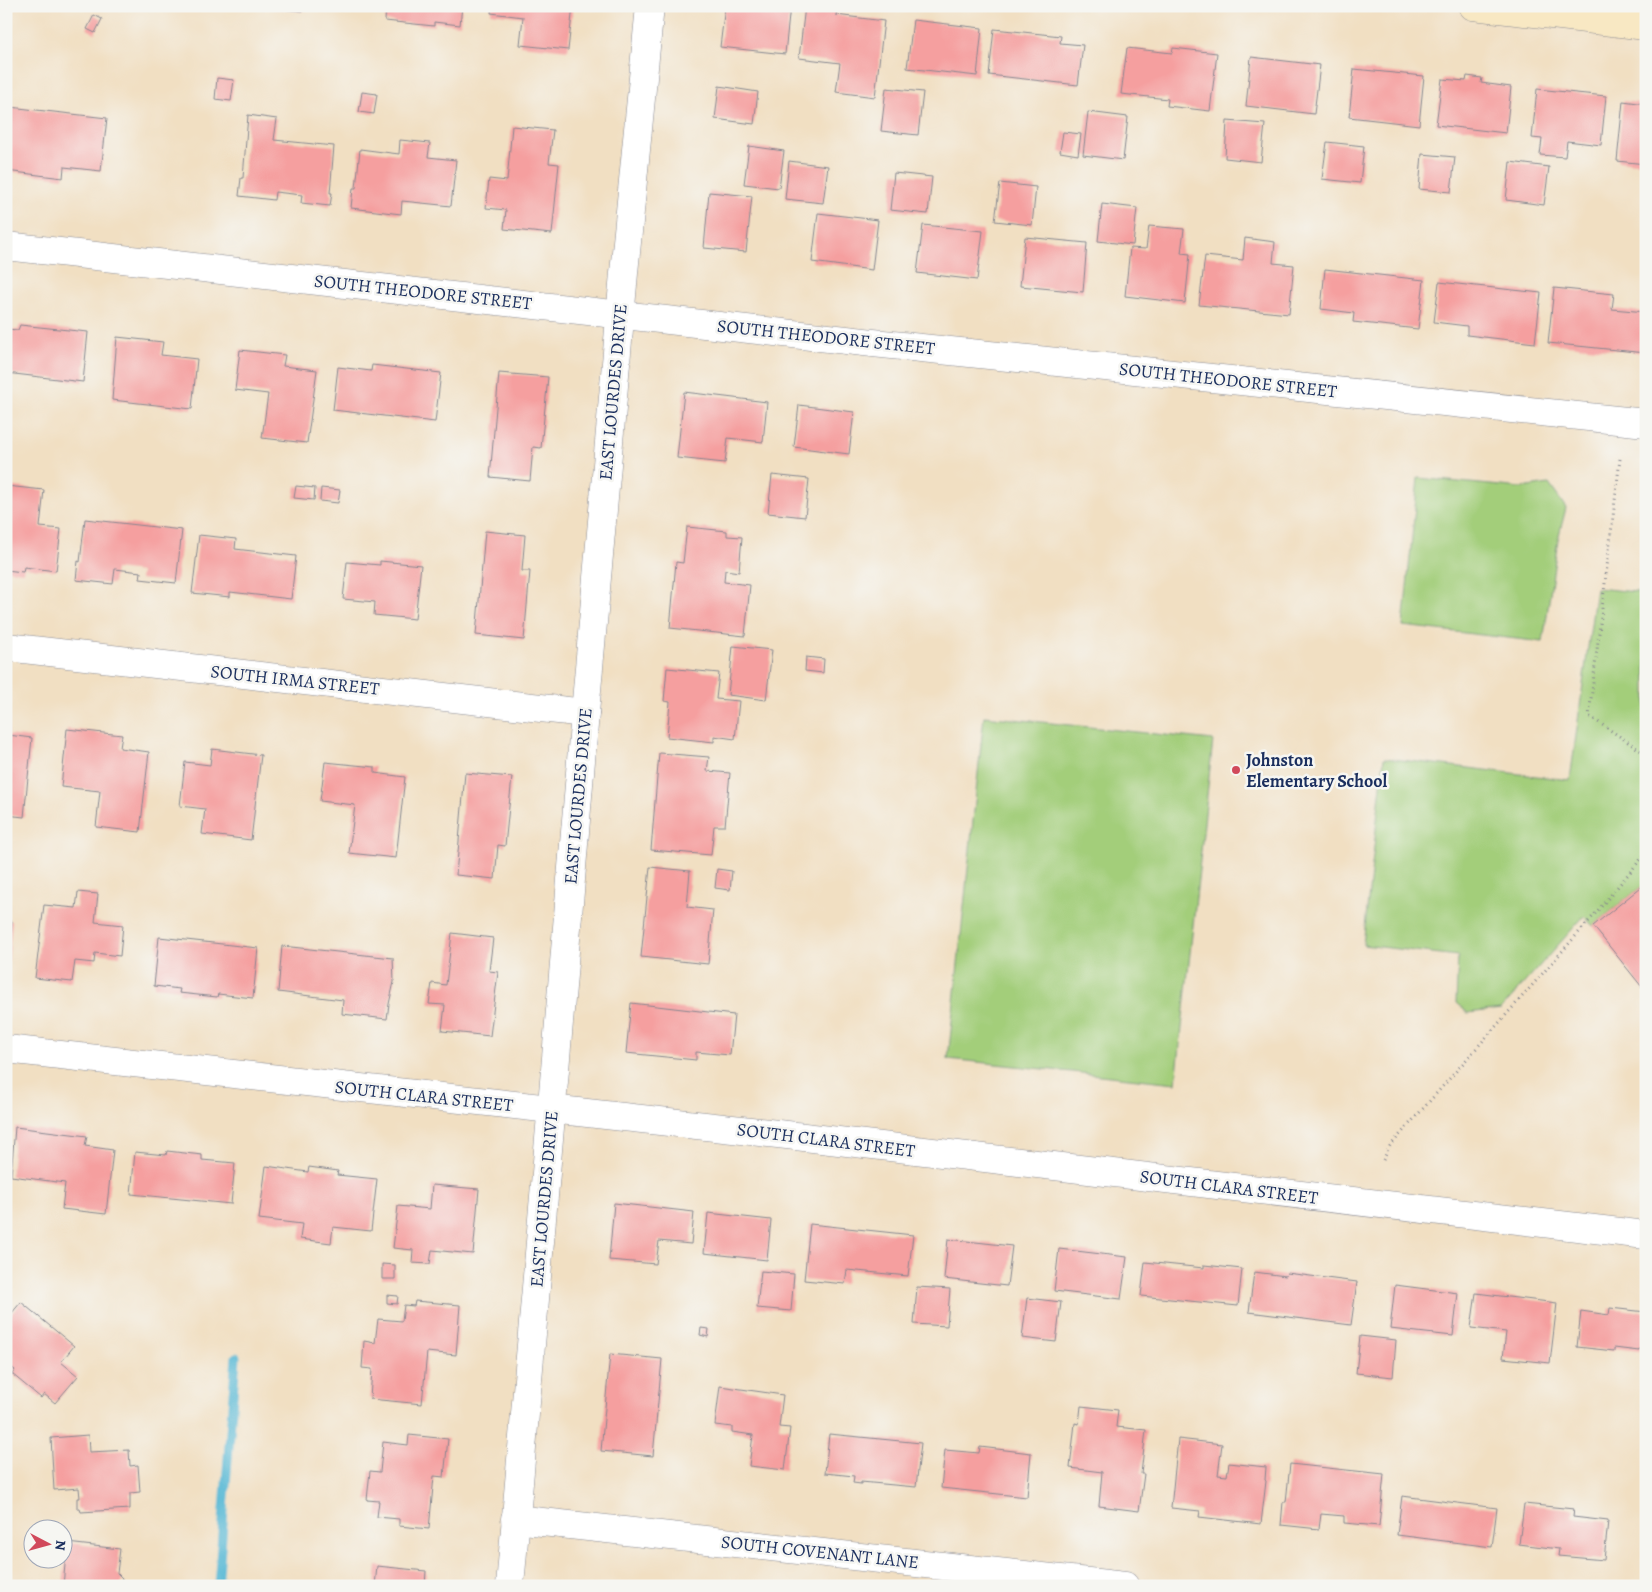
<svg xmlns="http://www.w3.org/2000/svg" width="1652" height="1592" viewBox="0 0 1652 1592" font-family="Alegreya,serif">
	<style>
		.green { fill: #a3ce7a; stroke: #5f7e6c }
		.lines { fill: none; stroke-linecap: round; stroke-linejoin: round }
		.stream { stroke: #55b7d4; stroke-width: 9 }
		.building { fill: #f59f9f }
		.street-casing { stroke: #868790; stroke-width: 29 }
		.secondary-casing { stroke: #868790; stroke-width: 29 }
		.path { stroke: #868790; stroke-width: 3; stroke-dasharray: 1 4; stroke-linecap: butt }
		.street { stroke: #fff; stroke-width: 28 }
		.secondary { stroke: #f8e8c3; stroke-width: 28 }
		.poi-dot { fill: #d1495b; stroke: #f6f6f2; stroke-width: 2 }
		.labels { text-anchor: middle; stroke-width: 5; stroke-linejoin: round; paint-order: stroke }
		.street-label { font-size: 18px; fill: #1b2f5e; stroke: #f6f6f2 }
		.poi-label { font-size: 18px; font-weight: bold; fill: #1b2f5e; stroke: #f6f6f2; text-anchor: start }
	</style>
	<rect width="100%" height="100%" fill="#f6f6f2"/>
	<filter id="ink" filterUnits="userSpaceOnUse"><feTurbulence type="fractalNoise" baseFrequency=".02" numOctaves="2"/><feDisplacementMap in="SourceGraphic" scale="10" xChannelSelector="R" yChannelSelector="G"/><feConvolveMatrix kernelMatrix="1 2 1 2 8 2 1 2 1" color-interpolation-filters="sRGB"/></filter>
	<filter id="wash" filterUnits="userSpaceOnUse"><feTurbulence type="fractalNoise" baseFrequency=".0096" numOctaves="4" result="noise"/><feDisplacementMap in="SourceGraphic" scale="20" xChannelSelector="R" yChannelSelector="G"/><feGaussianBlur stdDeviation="1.12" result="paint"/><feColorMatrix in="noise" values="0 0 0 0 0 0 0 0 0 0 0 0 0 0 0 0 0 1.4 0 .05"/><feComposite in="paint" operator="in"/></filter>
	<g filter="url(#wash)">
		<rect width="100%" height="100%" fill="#f1dfc2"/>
		<g class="green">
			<polygon points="1418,478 1521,488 1549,484 1566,508 1558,539 1543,642 1403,626"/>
			<polygon points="1596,588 1646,593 1646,883 1593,926 1584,916 1501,1009 1468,1013 1456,1003 1458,956 1363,945 1384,758 1570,780"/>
			<polygon points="984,716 1213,740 1176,1083 948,1059"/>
		</g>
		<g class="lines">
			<polyline class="stream" points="218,1586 236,1357"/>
		</g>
		<g id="blocks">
			<g class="building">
				<polygon points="268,6 303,6 303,11 268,8"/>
				<polygon points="386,6 462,6 460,25 434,22 434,26 385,21"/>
				<polygon points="492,6 573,6 568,50 520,45 523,17 491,13"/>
				<polygon points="725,6 790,6 785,54 720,47"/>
				<polygon points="805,6 837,10 836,15 884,21 875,97 836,92 840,63 799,58"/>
				<polygon points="94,15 102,19 95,33 87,29"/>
				<polygon points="913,20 982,28 977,76 907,68"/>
				<polygon points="994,29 1061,36 1060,43 1083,45 1078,85 989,75"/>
				<polygon points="1127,48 1172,53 1173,48 1217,53 1210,111 1167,106 1168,99 1121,94"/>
				<polygon points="1251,57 1320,65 1314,114 1246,106"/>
				<polygon points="1354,69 1424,76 1419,125 1349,117"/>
				<polygon points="1467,76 1482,78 1481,83 1511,87 1506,133 1436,125 1442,79 1466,81"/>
				<polygon points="217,78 234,80 231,101 215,99"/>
				<polygon points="719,86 758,92 754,124 715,119"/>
				<polygon points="886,88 923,92 918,135 881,131"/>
				<polygon points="1537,89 1606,96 1601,145 1567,141 1565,157 1540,155 1542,139 1532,138"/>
				<polygon points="362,92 377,94 374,114 359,112"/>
				<polygon points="1623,101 1646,104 1646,164 1617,161"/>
				<polygon points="10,107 107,118 101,171 64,167 63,178 6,171 6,140"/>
				<polygon points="1088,112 1128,117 1123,160 1083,155"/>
				<polygon points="248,115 277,119 274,140 334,146 330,193 332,193 330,206 301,203 302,195 275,192 274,200 239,196 241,178 243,178"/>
				<polygon points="1227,121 1265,124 1261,162 1225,158"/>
				<polygon points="512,126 553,130 549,163 559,164 552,234 504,229 506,210 486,208 489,179 507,181"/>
				<polygon points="1063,132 1081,134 1078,155 1060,152"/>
				<polygon points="400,140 430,143 428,157 456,160 451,206 402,201 401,214 351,208 353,188 356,188 360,149 399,154"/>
				<polygon points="1327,142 1364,146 1360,183 1322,179"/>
				<polygon points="749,146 784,151 779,188 744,184"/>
				<polygon points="1422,154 1455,157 1451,192 1419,189"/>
				<polygon points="789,161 828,166 823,203 785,199"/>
				<polygon points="1510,162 1549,167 1544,205 1506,200"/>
				<polygon points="894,173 932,177 928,214 890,210"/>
				<polygon points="1000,183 1036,187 1032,225 995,221"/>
				<polygon points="709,192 752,196 746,252 704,248"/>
				<polygon points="1102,204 1137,208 1133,245 1098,241"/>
				<polygon points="818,213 878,220 872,270 812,262"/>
				<polygon points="923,225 983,231 977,280 917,273"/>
				<polygon points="1149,226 1184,229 1181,253 1190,254 1185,303 1125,296 1130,248 1146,249"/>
				<polygon points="1025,237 1087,243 1083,292 1020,286"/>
				<polygon points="1245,238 1275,242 1273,263 1294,265 1289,314 1199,305 1205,256 1243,260"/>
				<polygon points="1325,269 1424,280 1418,329 1353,322 1354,313 1321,309"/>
				<polygon points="1439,282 1541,293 1535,343 1467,335 1467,326 1434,322"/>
				<polygon points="1554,288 1614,294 1612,309 1646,312 1646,353 1548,343"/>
				<polygon points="20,325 88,332 83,382 6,373 6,329 18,330"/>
				<polygon points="117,337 163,342 161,355 197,359 192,409 112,400"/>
				<polygon points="240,350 285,355 283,366 317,370 307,443 262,438 268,394 235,390"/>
				<polygon points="372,365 441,373 435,422 333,410 338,367 371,371"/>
				<polygon points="499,373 548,377 541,448 533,447 530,481 490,477"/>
				<polygon points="684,392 767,402 763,442 728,438 725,463 677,458"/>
				<polygon points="799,405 854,412 849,454 794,447"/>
				<polygon points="772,475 809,479 805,517 768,513"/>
				<polygon points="6,486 44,490 40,527 61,529 56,571 24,567 23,572 6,570"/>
				<polygon points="296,486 315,488 314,500 294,498"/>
				<polygon points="321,488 340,490 338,503 320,501"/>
				<polygon points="85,519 182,530 176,583 140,579 141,572 115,569 113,584 76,580 78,561 80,562"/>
				<polygon points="687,527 727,531 727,536 742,537 739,572 725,570 724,582 750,585 745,636 670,628 676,562 683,563"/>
				<polygon points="485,531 525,535 522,571 530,571 524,640 476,635"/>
				<polygon points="199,535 236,539 235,549 296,556 291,599 230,592 230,597 192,593"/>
				<polygon points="380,561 421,565 415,619 374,615 375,602 343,599 347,562 380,565"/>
				<polygon points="733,646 772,650 766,700 728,695"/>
				<polygon points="806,657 824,659 823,673 805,671"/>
				<polygon points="667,668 719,673 716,699 739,701 735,739 714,736 714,742 667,737 670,702 664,701"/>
				<polygon points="6,726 9,726 8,735 32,738 24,817 6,815"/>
				<polygon points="67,729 122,735 120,748 149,752 140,832 96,827 100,791 61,787"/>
				<polygon points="212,749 261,755 251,840 202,834 205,809 180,806 185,762 210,765"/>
				<polygon points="659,753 709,757 707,771 730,773 725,826 714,826 711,855 651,850"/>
				<polygon points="325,762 375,767 375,773 405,777 396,858 349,853 355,805 320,801"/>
				<polygon points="465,773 512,777 505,846 498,845 495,879 456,875"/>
				<polygon points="650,867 690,871 687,907 713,910 708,964 641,957"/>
				<polygon points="717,869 732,871 730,890 715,888"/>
				<polygon points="1646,883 1646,992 1593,926"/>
				<polygon points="78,892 98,894 95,922 123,925 120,956 95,953 94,963 75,961 72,982 35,978 44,905 76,908"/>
				<polygon points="6,921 12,921 8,963 6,962"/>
				<polygon points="452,933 493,938 489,971 498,972 490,1036 442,1031 445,1005 429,1004 432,983 446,985"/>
				<polygon points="159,937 258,948 253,998 218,994 217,997 179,993 180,989 154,986"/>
				<polygon points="282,946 393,958 394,982 389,1004 387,1019 342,1014 343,1000 278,992"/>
				<polygon points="631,1003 734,1015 730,1055 696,1052 696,1060 626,1053"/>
				<polygon points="15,1127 87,1136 85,1146 113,1150 106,1214 62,1209 65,1183 11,1176"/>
				<polygon points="167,1151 202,1155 202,1160 235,1163 231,1204 131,1194 135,1152 166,1155"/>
				<polygon points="266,1166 308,1172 309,1167 338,1171 337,1175 377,1179 371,1231 333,1227 331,1243 300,1239 302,1224 259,1219"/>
				<polygon points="432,1185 479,1189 473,1254 432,1250 430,1264 412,1263 413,1250 393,1248 398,1206 430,1209"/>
				<polygon points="614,1203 694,1212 691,1244 659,1241 656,1264 609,1260"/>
				<polygon points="708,1213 771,1220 767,1260 704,1253"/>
				<polygon points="810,1224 913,1235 908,1276 847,1270 845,1284 804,1280"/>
				<polygon points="948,1239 1012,1246 1007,1286 944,1279"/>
				<polygon points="1059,1249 1127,1257 1121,1299 1054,1291"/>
				<polygon points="1145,1262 1204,1268 1204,1265 1242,1269 1238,1306 1141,1296"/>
				<polygon points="382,1264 395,1265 395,1279 382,1279"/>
				<polygon points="761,1271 794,1274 791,1311 757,1308"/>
				<polygon points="1254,1272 1286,1276 1287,1273 1357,1282 1351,1325 1249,1312"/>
				<polygon points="1395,1285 1458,1293 1453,1336 1390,1329"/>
				<polygon points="917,1287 950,1289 947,1326 914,1324"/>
				<polygon points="1476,1293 1557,1303 1550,1363 1503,1358 1506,1332 1471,1328"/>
				<polygon points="387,1295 398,1296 397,1304 387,1303"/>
				<polygon points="1027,1298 1061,1302 1056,1342 1022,1338"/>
				<polygon points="415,1301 460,1305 456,1355 427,1352 422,1404 370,1399 372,1369 362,1368 364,1341 375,1343 378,1319 402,1321 404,1305 414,1306"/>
				<polygon points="21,1302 74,1346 61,1362 78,1376 55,1403 44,1394 41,1398 12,1374 15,1370 6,1363 6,1320"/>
				<polygon points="1610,1308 1646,1312 1646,1350 1639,1349 1639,1351 1614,1348 1614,1351 1577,1347 1581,1311 1609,1315"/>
				<polygon points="701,1328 709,1329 708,1337 700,1335"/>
				<polygon points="1360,1336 1396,1340 1393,1377 1356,1373"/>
				<polygon points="610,1354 662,1359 653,1456 601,1451"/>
				<polygon points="720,1386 783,1395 779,1427 790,1428 785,1470 749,1466 753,1435 732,1432 732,1427 715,1425"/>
				<polygon points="1081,1406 1118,1410 1116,1427 1146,1430 1141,1474 1144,1474 1139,1511 1099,1506 1102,1472 1070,1468 1075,1423 1079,1424"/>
				<polygon points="829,1434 921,1443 916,1487 861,1482 861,1484 853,1483 854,1476 825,1473"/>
				<polygon points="88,1435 89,1452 129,1450 130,1466 138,1465 140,1492 130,1493 130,1509 81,1512 80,1509 77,1509 77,1498 80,1498 79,1488 54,1490 51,1438"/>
				<polygon points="409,1435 448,1439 444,1477 434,1476 429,1529 399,1526 399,1519 377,1517 379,1501 367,1500 370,1471 380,1472 383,1442 408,1445"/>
				<polygon points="1178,1439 1222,1444 1218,1475 1227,1476 1229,1463 1266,1467 1265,1480 1266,1481 1261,1524 1199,1517 1200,1511 1171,1508"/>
				<polygon points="980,1447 1031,1453 1027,1497 941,1488 945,1450 979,1453"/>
				<polygon points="1290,1464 1384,1474 1379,1526 1344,1523 1344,1516 1321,1514 1319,1529 1281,1525 1283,1502 1286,1502"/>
				<polygon points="1402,1496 1497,1508 1492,1547 1397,1535"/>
				<polygon points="1524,1504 1574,1509 1573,1517 1608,1521 1604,1560 1558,1556 1559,1549 1519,1544"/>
				<polygon points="67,1543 120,1549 117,1573 122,1578 121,1586 63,1586"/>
				<polygon points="377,1566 426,1571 425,1586 375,1586"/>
			</g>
		</g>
	</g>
	<g filter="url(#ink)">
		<use href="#blocks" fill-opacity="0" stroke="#868790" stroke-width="1"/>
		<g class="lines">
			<defs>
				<g id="street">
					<polyline points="6,246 873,343 1646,423"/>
					<polyline points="6,647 585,713"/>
					<polyline points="6,1049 787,1135 1646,1235"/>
					<polyline points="515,1519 1125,1586"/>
					<polyline points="510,1586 555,1070 585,713 624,273 650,6"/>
				</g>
				<polyline id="secondary" points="1473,6 1646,26"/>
			</defs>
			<use href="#street" class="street-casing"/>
			<use href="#secondary" class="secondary-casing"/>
			<g class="path">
				<polyline points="1620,459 1589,716 1646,754"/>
				<polyline points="1383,1160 1390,1146 1589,921 1646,853"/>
			</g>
			<use href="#street" class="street"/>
			<use href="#secondary" class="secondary"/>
		</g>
	</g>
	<circle class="poi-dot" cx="1236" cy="770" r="5"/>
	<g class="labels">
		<g class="street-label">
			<text transform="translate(423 292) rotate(6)" y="6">SOUTH THEODORE STREET</text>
			<text transform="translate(826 337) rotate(6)" y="6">SOUTH THEODORE STREET</text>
			<text transform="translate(1228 380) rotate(6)" y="6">SOUTH THEODORE STREET</text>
			<text transform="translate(613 392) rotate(-85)" y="6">EAST LOURDES DRIVE</text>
			<text transform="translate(295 680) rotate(6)" y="6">SOUTH IRMA STREET</text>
			<text transform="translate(578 796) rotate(-85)" y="6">EAST LOURDES DRIVE</text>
			<text transform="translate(424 1096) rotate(6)" y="6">SOUTH CLARA STREET</text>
			<text transform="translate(826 1140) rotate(7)" y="6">SOUTH CLARA STREET</text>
			<text transform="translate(1229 1187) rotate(7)" y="6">SOUTH CLARA STREET</text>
			<text transform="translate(544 1199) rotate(-85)" y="6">EAST LOURDES DRIVE</text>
			<text transform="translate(820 1552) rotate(6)" y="6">SOUTH COVENANT LANE</text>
		</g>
		<g class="poi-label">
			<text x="1246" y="766">Johnston<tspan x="1246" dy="21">Elementary School</tspan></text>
		</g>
	</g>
	<rect width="1652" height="1592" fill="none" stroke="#f6f6f2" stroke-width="25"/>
	<g transform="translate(48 1544) rotate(96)"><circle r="24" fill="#f6f6f2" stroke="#9ea6b7"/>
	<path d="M0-4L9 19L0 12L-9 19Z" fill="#d1495b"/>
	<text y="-8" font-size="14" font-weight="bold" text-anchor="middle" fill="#1b2f5e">N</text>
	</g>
</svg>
